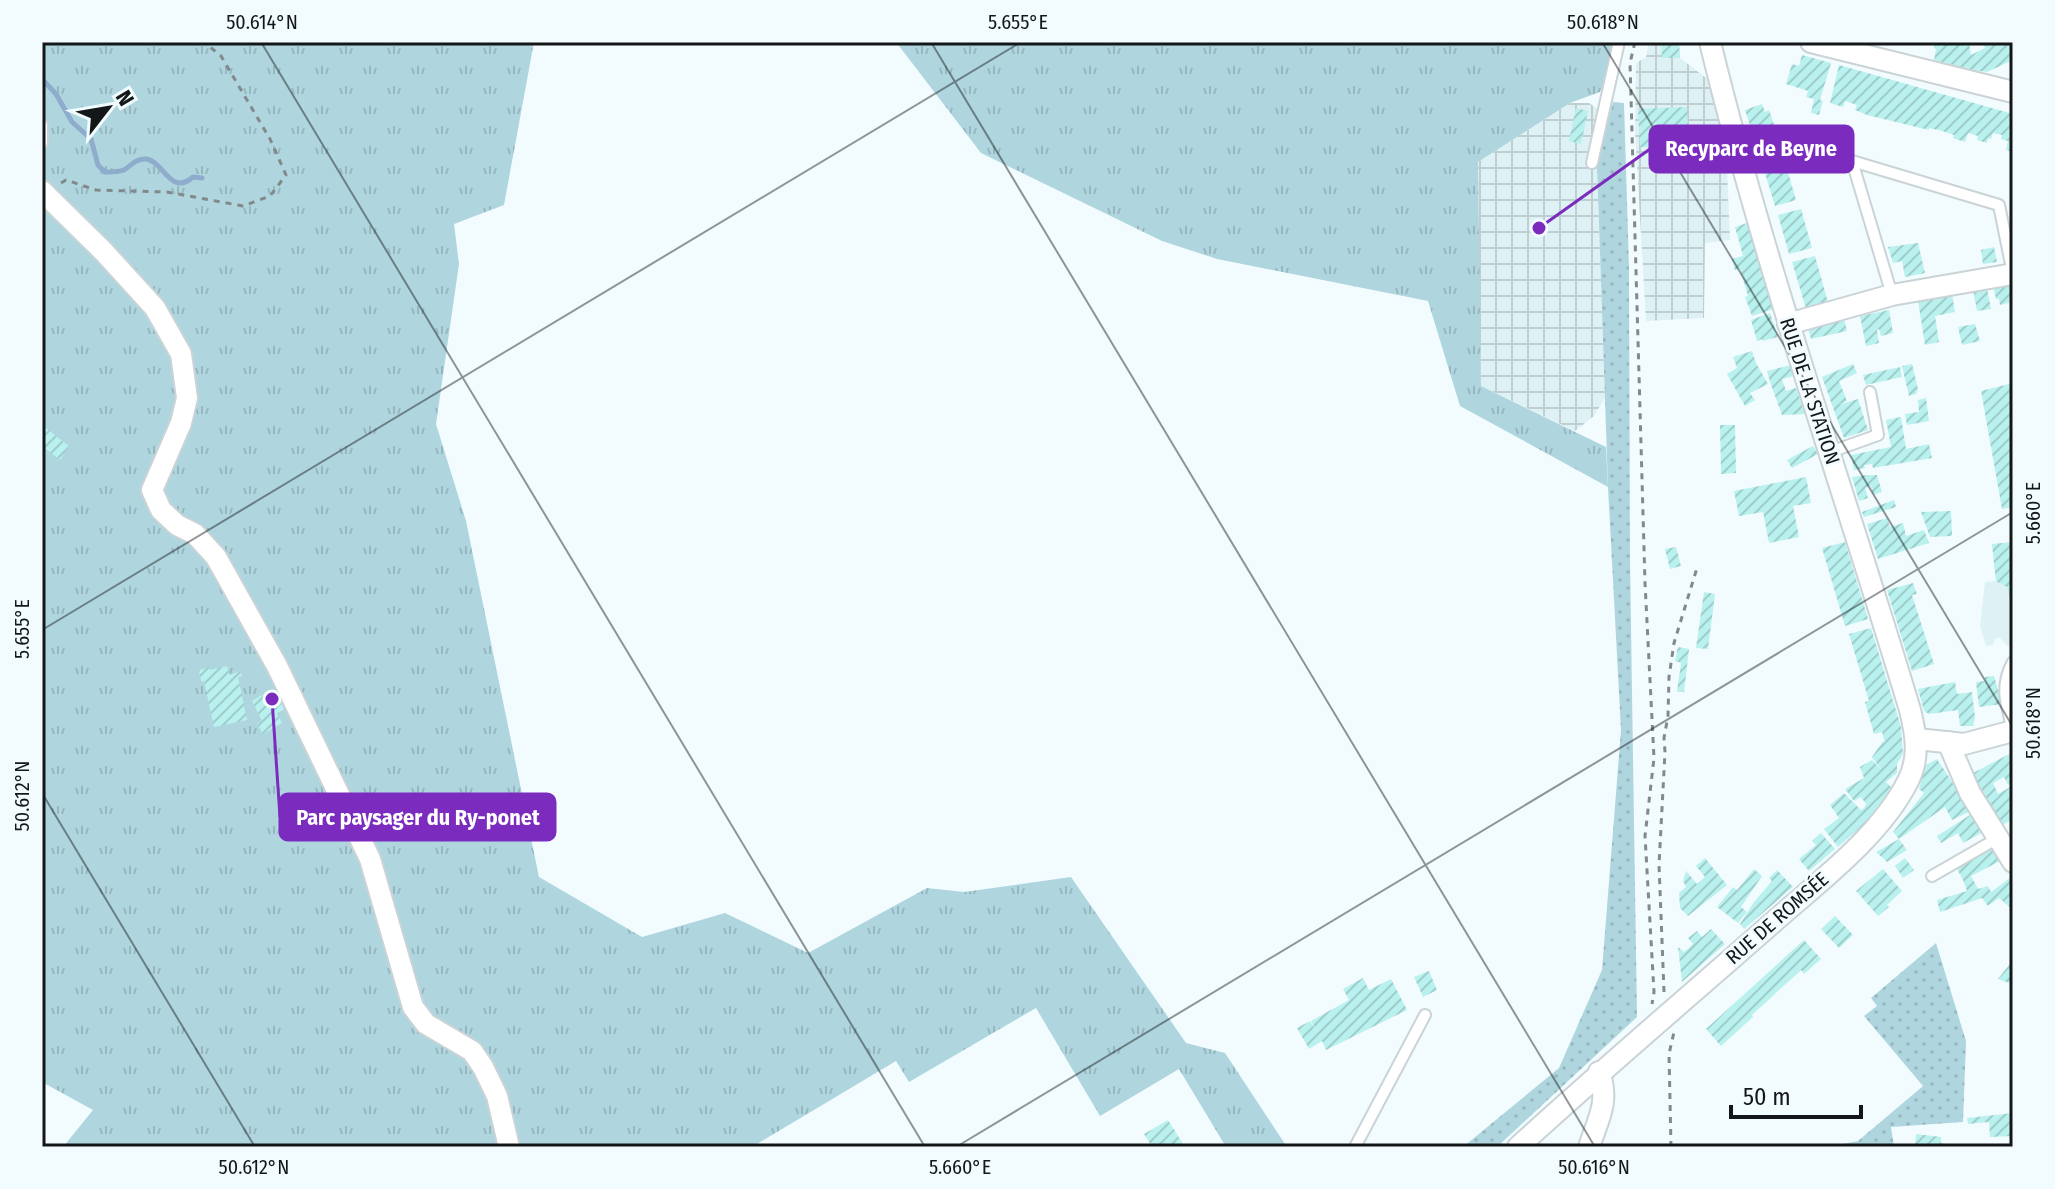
<svg xmlns="http://www.w3.org/2000/svg" width="2055" height="1189" viewBox="0 0 2055 1189" font-family="'Fira Sans Condensed',sans-serif">
	<style>
		.built { fill: #def1f5 }
		.industrial { fill: url(#industrial-grid) }
		.grass { fill: url(#grass-dots) }
		.park { fill: url(#park-tufts) }
		.lines { fill: none; stroke-linecap: round; stroke-linejoin: round }
		.stream { stroke: #8faccc; stroke-width: 5 }
		.building { fill: url(#building-hatch) }
		.lane-casing { stroke: #cad3d6; stroke-width: 14 }
		.street-casing { stroke: #cad3d6; stroke-width: 24 }
		.path { stroke: #82898a; stroke-width: 3; stroke-dasharray: 6 6; stroke-linecap: butt }
		.lane { stroke: #fff; stroke-width: 10 }
		.street { stroke: #fff; stroke-width: 20 }
		.ticks { fill: none; stroke: #141718; stroke-width: 2; stroke-opacity: 0.45 }
		.labels { text-anchor: middle; stroke-width: 6; stroke-linejoin: round; paint-order: stroke }
		.street-label { font-size: 20px; fill: #141718; stroke: #f2fcfe }
		.leader { fill: none; stroke: #7b2cbf; stroke-width: 3 }
		.callout-dot { fill: #7b2cbf; stroke: #f2fcfe; stroke-width: 3 }
		.callout { fill: #7b2cbf; stroke: #7b2cbf; stroke-width: 3 }
		.callout-label { font-size: 22px; text-anchor: middle; font-weight: bold; fill: #fff }
		.neatline { fill: none; stroke: #141718; stroke-width: 3 }
		.ticks-label { font-size: 20px; text-anchor: middle; fill: #141718 }
	</style>
	<defs>
		<pattern id="industrial-grid" width="8" height="8" patternUnits="userSpaceOnUse" patternTransform="scale(2)"><rect width="8" height="8" fill="#def1f5"/><path d="M0 4h8M4 0v8" fill="none" stroke="#beced1"/></pattern>
		<pattern id="grass-dots" width="8" height="8" patternUnits="userSpaceOnUse" patternTransform="scale(2)"><rect width="8" height="8" fill="#afd6df"/><path d="M2 2h.1M6 6h.1" fill="none" stroke="#96b7bf" stroke-width="1.8" stroke-linecap="round"/></pattern>
		<pattern id="park-tufts" width="24" height="20" patternUnits="userSpaceOnUse" patternTransform="scale(2)"><rect width="24" height="20" fill="#afd6df"/><path d="M3 7l-1-3M5 7V3M7 7l1-3M15 17l-1-3M17 17v-4M19 17l1-3" fill="none" stroke="#96b7bf"/></pattern>
		<pattern id="building-hatch" width="6" height="6" patternUnits="userSpaceOnUse" patternTransform="scale(2)"><rect width="6" height="6" fill="#b9f1ef"/><path d="M-1 1l2-2M0 6l6-6M5 7l2-2" fill="none" stroke="#9ececc"/></pattern>
	</defs>
	<rect width="100%" height="100%" fill="#f2fcfe"/>
	<polygon class="built" points="2013,542 2013,643 2008,646 1999,637 1995,639 1993,645 1986,646 1980,626 1985,582 1996,581 1992,544"/>
	<g class="industrial">
		<polygon points="1649,42 1679,42 1680,58 1710,81 1726,146 1730,240 1705,243 1704,318 1646,321 1635,131 1636,63 1646,57"/>
		<polygon points="1570,103 1589,103 1608,116 1597,165 1605,398 1594,416 1575,431 1481,386 1479,291 1478,162"/>
	</g>
	<g class="grass">
		<polygon points="1613,102 1624,103 1629,268 1630,561 1637,1017 1497,1147 1463,1147 1559,1068 1602,970 1621,730 1608,487 1597,165"/>
		<polygon points="1936,943 1966,1041 1963,1122 1891,1127 1894,1147 1827,1147 1858,1141 1923,1086 1864,1016 1877,1006 1871,998"/>
	</g>
	<g class="park">
		<polygon points="42,42 534,42 504,205 454,224 459,264 436,424 466,521 539,877 642,937 725,913 808,953 927,888 964,892 1071,877 1186,1043 1225,1053 1287,1147 1226,1147 1179,1069 1100,1116 1036,1008 909,1082 896,1061 752,1147 63,1147 93,1110 42,1082"/>
		<polygon points="896,42 1619,42 1618,50 1600,92 1570,103 1478,162 1481,386 1606,447 1608,487 1460,406 1428,301 1217,259 1162,241 981,153"/>
	</g>
	<g class="lines">
		<path class="stream" d="M42,79L56,94L72,122L91,139L98,165L105,172C111,172 119,172 124,170C131,166 136,158 146,159C164,161 170,197 193,177L202,178"/>
	</g>
	<g class="building">
		<polygon points="1661,42 1679,42 1680,58 1662,58"/>
		<polygon points="1935,42 1969,42 1971,55 1985,48 1982,42 2013,42 2013,60 1987,72 1973,70 1934,60 1936,49 1934,48"/>
		<polygon points="1802,55 1831,63 1820,100 1823,101 1819,115 1811,113 1814,99 1806,97 1808,91 1786,84 1792,64 1799,66"/>
		<polygon points="1839,65 2013,114 2013,152 2006,150 2008,141 2001,139 2002,135 1993,133 1991,139 1988,138 1987,143 1977,140 1978,136 1968,133 1965,142 1953,138 1954,135 1942,131 1929,128 1929,130 1867,115 1855,110 1857,105 1845,101 1843,107 1830,103"/>
		<polygon points="1762,104 1765,112 1769,110 1779,139 1757,147 1745,110"/>
		<polygon points="1687,107 1689,146 1640,147 1638,109"/>
		<polygon points="1576,108 1588,111 1581,144 1569,141"/>
		<polygon points="1781,148 1796,200 1775,206 1759,154"/>
		<polygon points="1801,209 1812,248 1789,254 1778,215"/>
		<polygon points="1747,223 1774,309 1752,316 1745,297 1748,296 1740,269 1735,270 1732,259 1743,256 1735,227"/>
		<polygon points="1918,243 1925,273 1905,277 1902,261 1893,263 1888,247"/>
		<polygon points="1994,247 1997,262 1983,264 1981,250"/>
		<polygon points="1815,256 1829,306 1807,312 1792,262"/>
		<polygon points="2013,283 2013,302 2000,305 1999,299 1996,299 1993,287"/>
		<polygon points="1987,288 1991,309 1977,311 1973,290"/>
		<polygon points="1952,294 1955,312 1935,316 1939,342 1925,345 1918,301"/>
		<polygon points="1889,310 1893,333 1881,336 1879,329 1877,330 1879,343 1866,346 1860,316"/>
		<polygon points="1770,313 1778,337 1762,341 1762,339 1757,341 1751,320"/>
		<polygon points="1843,315 1847,331 1811,339 1807,324"/>
		<polygon points="1975,324 1980,341 1962,345 1958,327"/>
		<polygon points="1752,351 1756,363 1768,384 1750,393 1755,400 1745,406 1727,374 1737,368 1733,357"/>
		<polygon points="1853,364 1857,373 1839,381 1847,401 1838,405 1858,399 1868,430 1844,438 1822,377"/>
		<polygon points="1912,364 1918,389 1916,394 1909,396 1902,366"/>
		<polygon points="1791,365 1794,376 1782,379 1786,391 1796,388 1805,414 1782,415 1770,382 1767,371"/>
		<polygon points="1900,367 1902,377 1866,385 1863,375"/>
		<polygon points="2013,383 2013,422 2010,423 2013,437 2013,507 2002,509 1981,391"/>
		<polygon points="1926,398 1929,421 1907,425 1905,414 1919,412 1918,400"/>
		<polygon points="1901,417 1906,449 1929,444 1932,458 1873,468 1872,464 1864,465 1865,468 1854,470 1851,455 1891,447 1886,420"/>
		<polygon points="42,425 69,446 60,460 42,446"/>
		<polygon points="1720,425 1735,425 1736,473 1721,474"/>
		<polygon points="1813,446 1818,454 1792,468 1787,460"/>
		<polygon points="1867,475 1877,475 1882,492 1873,495 1871,486 1865,488 1868,498 1859,501 1852,477"/>
		<polygon points="1806,477 1811,503 1793,506 1799,537 1769,543 1763,512 1739,516 1734,491"/>
		<polygon points="1894,500 1896,507 1864,517 1862,512"/>
		<polygon points="1951,511 1952,536 1930,537 1921,512"/>
		<polygon points="1887,518 1890,527 1903,523 1906,536 1924,530 1929,543 1878,559 1867,524"/>
		<polygon points="1845,542 1868,619 1845,626 1822,548"/>
		<polygon points="2013,542 2013,604 2012,604 2007,587 1996,581 1992,544"/>
		<polygon points="1676,547 1681,566 1670,569 1665,549"/>
		<polygon points="1913,583 1917,594 1912,595 1934,664 1912,671 1887,590"/>
		<polygon points="1704,592 1715,594 1708,649 1696,648"/>
		<polygon points="1871,628 1901,727 1903,754 1897,764 1897,773 1886,782 1893,789 1872,817 1838,847 1824,829 1839,818 1830,805 1844,793 1861,810 1864,808 1866,804 1861,797 1854,801 1845,789 1864,778 1860,767 1872,760 1881,769 1872,757 1883,741 1885,743 1882,732 1874,734 1865,702 1869,701 1849,634"/>
		<polygon points="1678,647 1689,649 1684,692 1677,692 1681,663 1675,661"/>
		<polygon points="227,666 230,675 240,671 242,676 238,677 247,720 214,727 204,681 202,682 199,674 200,670 209,667 210,670"/>
		<polygon points="1994,676 2002,704 1979,707 1976,682 1985,681 1985,677"/>
		<polygon points="1955,682 1957,694 1972,692 1975,718 1973,726 1960,726 1958,710 1929,714 1924,711 1918,689"/>
		<polygon points="273,689 284,709 277,714 282,723 263,734 257,724 262,721 252,701"/>
		<polygon points="2013,752 2013,782 2008,785 2004,777 1993,783 1998,794 2012,786 2013,789 2013,819 2001,826 1973,773"/>
		<polygon points="1937,759 1971,811 1952,820 1945,807 1899,839 1893,832 1924,793 1919,789 1924,766"/>
		<polygon points="1973,813 1985,831 1963,843 1958,833 1941,843 1937,836"/>
		<polygon points="1821,833 1835,849 1809,871 1799,859 1816,845 1812,841"/>
		<polygon points="1899,839 1907,850 1887,862 1876,852"/>
		<polygon points="1994,847 2002,860 1971,876 1978,889 1988,886 1991,892 2013,876 2013,910 1999,898 1988,906 1982,898 1940,912 1937,900 1967,891 1963,880 1956,867"/>
		<polygon points="1705,858 1727,885 1688,916 1680,908 1679,893 1686,887 1683,881 1686,871 1697,884 1705,877 1696,866"/>
		<polygon points="1905,858 1914,870 1903,878 1895,866"/>
		<polygon points="1754,869 1762,876 1741,907 1747,912 1738,923 1717,907 1733,887 1737,890"/>
		<polygon points="1883,869 1902,891 1887,905 1889,907 1878,916 1856,891"/>
		<polygon points="1777,870 1793,887 1744,929 1740,924 1754,902 1772,881 1769,878"/>
		<polygon points="1835,916 1853,935 1839,948 1821,929"/>
		<polygon points="1711,929 1725,944 1682,982 1678,947 1684,952 1693,944 1688,938 1697,931 1702,937"/>
		<polygon points="1804,940 1821,959 1804,974 1801,970 1752,1015 1753,1017 1721,1046 1706,1029"/>
		<polygon points="2013,960 2013,977 2009,983 1998,979"/>
		<polygon points="1429,971 1437,990 1423,997 1414,977"/>
		<polygon points="1363,978 1369,990 1391,979 1407,1010 1326,1050 1322,1041 1309,1049 1297,1028 1310,1021 1317,1032 1311,1021 1349,1000 1343,989"/>
		<polygon points="2013,1113 2013,1136 1990,1137 1989,1122 1968,1124 1967,1118"/>
		<polygon points="1168,1120 1185,1147 1152,1147 1144,1134"/>
		<polygon points="1916,1134 1941,1137 1941,1143 1954,1145 1954,1147 1915,1147"/>
	</g>
	<g class="lines">
		<defs>
			<g id="lane">
				<polyline points="42,125 42,143"/>
				<polyline points="1592,163 1619,42"/>
				<polyline points="1892,295 1852,161 1999,205 2013,274"/>
				<polyline points="1830,452 1878,435 1870,392"/>
				<path d="M2013,731C2007,705 1999,687 2013,662"/>
				<polyline points="1932,876 1998,838"/>
				<polyline points="1355,1147 1425,1015"/>
			</g>
			<g id="street">
				<polyline points="1811,42 2013,92"/>
				<polyline points="42,191 104,252 155,308 181,354 187,398 181,423 152,490 161,510 177,525 195,534 216,557 277,666 370,859 413,1007 426,1024 472,1051 483,1067 497,1096 509,1147"/>
				<polyline points="1788,324 1892,295 2013,274"/>
				<polyline points="1917,739 1964,744 2013,731"/>
				<polyline points="1948,742 1970,793 2013,862"/>
				<path d="M1518,1147C1601,1071 1686,999 1770,925C1816,884 1880,837 1908,781C1920,758 1916,734 1910,710C1843,487 1765,268 1710,42"/>
				<path d="M1589,1147C1598,1119 1610,1102 1599,1072"/>
			</g>
		</defs>
		<use href="#lane" class="lane-casing"/>
		<use href="#street" class="street-casing"/>
		<g class="path">
			<polyline points="1635,42 1630,63 1645,583 1654,758 1645,836 1654,992 1652,1004"/>
			<polyline points="61,183 66,180 96,190 167,192 243,206 270,196 286,175 270,139 221,56 204,42"/>
			<polyline points="1664,992 1659,865 1665,752 1664,738 1668,716 1669,677 1674,643 1697,568"/>
			<polyline points="1671,1147 1669,1054 1674,1032"/>
		</g>
		<use href="#lane" class="lane"/>
		<use href="#street" class="street"/>
	</g>
	<path class="ticks" d="M261,42L925,1147M931,42L1595,1147M1602,42L2013,727M42,630L1021,42M42,793L255,1147M956,1147L2013,512"/>
	<g class="labels">
		<g class="street-label">
			<text transform="translate(1810 391) rotate(72)" y="7">RUE DE LA STATION</text>
			<text transform="translate(1777 918) rotate(-41)" y="7">RUE DE ROMSÉE</text>
		</g>
	</g>
	<path class="leader" d="M1539 228L1650 149M272 699L280 817"/>
	<g class="callout-dot">
		<circle cx="1539" cy="228" r="8"/>
		<circle cx="272" cy="699" r="8"/>
	</g>
	<g class="callout">
		<rect x="1650" y="126" width="203" height="46" rx="8"/>
		<rect x="280" y="794" width="275" height="46" rx="8"/>
	</g>
	<g class="callout-label">
		<text x="1751" y="156">Recyparc de Beyne</text>
		<text x="418" y="825">Parc paysager du Ry-ponet</text>
	</g>
	<rect width="2055" height="1189" fill="none" stroke="#f2fcfe" stroke-width="88"/>
	<g transform="translate(108 108) rotate(59)" stroke="#f2fcfe" stroke-width="6" paint-order="stroke">
	<path d="M0-6L14 30L0 20L-14 30Z" fill="#141718"/>
	<text y="-12" font-size="22" font-weight="bold" text-anchor="middle" fill="#141718">N</text>
	</g>
	<path d="M1731 1105v12h130v-12" fill="none" stroke="#141718" stroke-width="4"/>
	<text x="1743" y="1105" font-size="24" fill="#141718" stroke="#f2fcfe" stroke-width="6" paint-order="stroke">50 m</text>
	<rect x="44" y="44" width="1967" height="1101" class="neatline"/>
	<g class="ticks-label">
		<text x="262" y="29">50.614°N</text>
		<text x="1018" y="29">5.655°E</text>
		<text x="1603" y="29">50.618°N</text>
		<text transform="translate(2033 513) rotate(-90)" y="7">5.660°E</text>
		<text transform="translate(22 629) rotate(-90)" y="7">5.655°E</text>
		<text transform="translate(2033 723) rotate(-90)" y="7">50.618°N</text>
		<text transform="translate(22 796) rotate(-90)" y="7">50.612°N</text>
		<text x="254" y="1174">50.612°N</text>
		<text x="960" y="1174">5.660°E</text>
		<text x="1594" y="1174">50.616°N</text>
	</g>
</svg>
